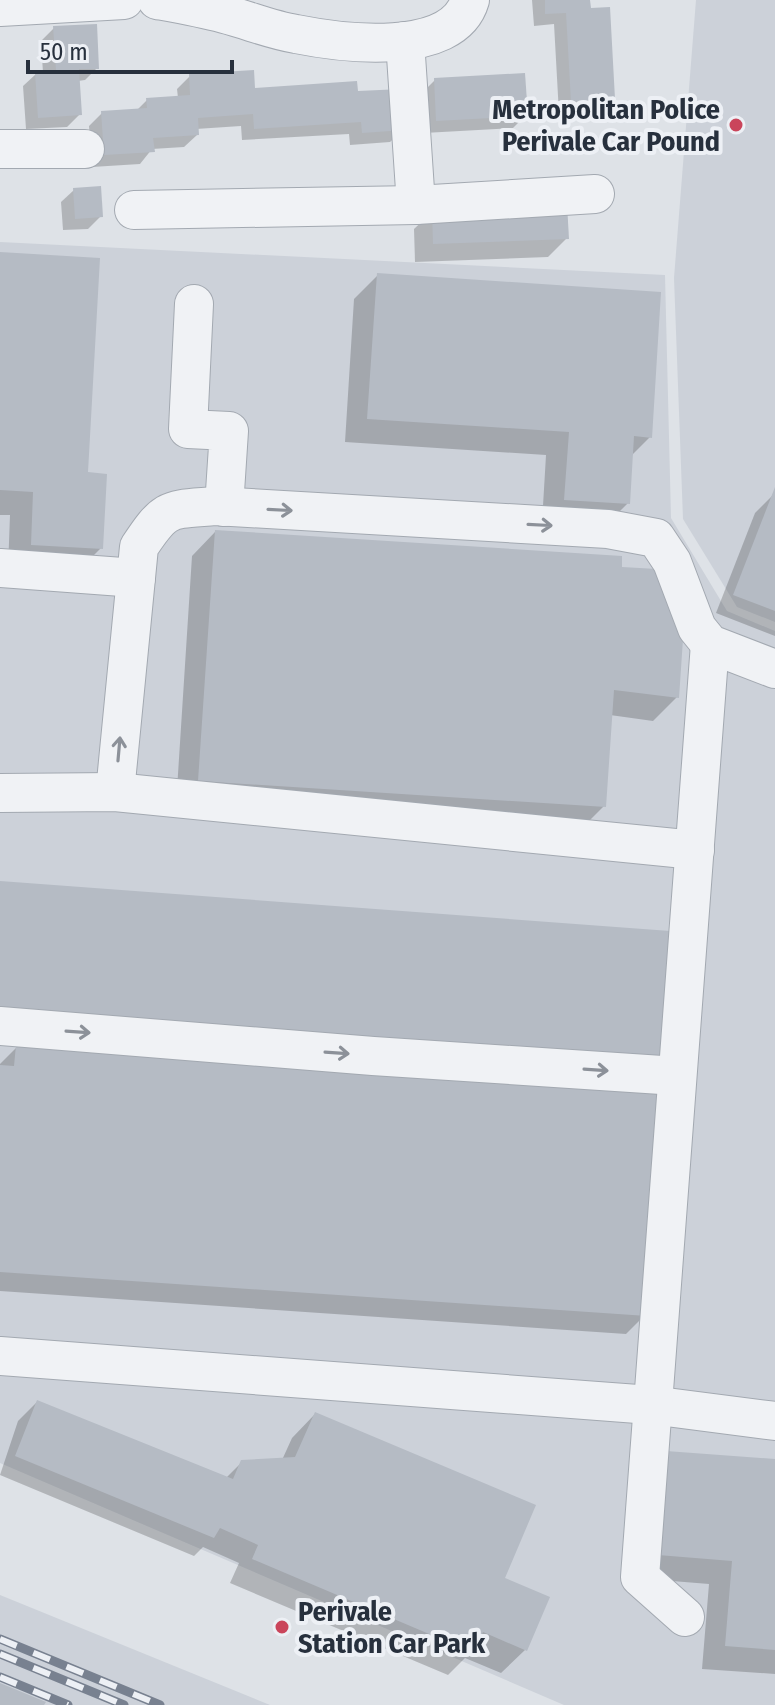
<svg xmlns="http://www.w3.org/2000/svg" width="775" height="1705" viewBox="0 0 775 1705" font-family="'Fira Sans Condensed',sans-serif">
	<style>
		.built { fill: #ccd1d9 }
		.shadow { fill: #0003 }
		.building { fill: #b5bbc4 }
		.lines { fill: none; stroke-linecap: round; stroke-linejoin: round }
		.minor-casing { stroke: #a3a9b1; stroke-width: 40 }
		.minor { stroke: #f0f2f5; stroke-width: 38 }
		.rail-casing { stroke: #788190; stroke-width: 9 }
		.rail { stroke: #edf0f5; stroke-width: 6; stroke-dasharray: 18; stroke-linecap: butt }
		.oneway { stroke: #8c9199 }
		.poi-dot { fill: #ca455b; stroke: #edf0f5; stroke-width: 3 }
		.labels { text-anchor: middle; stroke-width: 8; stroke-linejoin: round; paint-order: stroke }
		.poi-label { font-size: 28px; font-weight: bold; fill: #27303d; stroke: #edf0f5; text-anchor: end }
	</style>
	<rect width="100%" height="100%" fill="#dee2e7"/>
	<g class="built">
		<polygon points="696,0 775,0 775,622 737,607 683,519 674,278"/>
		<polygon points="0,242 665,275 671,518 727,611 775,631 775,1705 564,1705 0,1463"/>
		<polygon points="0,1595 270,1705 0,1705"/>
	</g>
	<g class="shadow">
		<polygon points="532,0 588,0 613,98 600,111 559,114 554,24 534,26"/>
		<polygon points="54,28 97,68 85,80 78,81 80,114 67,127 26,129 23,86 36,74 43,73 41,41"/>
		<polygon points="190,76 254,90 356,93 403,130 390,142 350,145 349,134 242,140 241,126 196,129 197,135 184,147 152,149 140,164 92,167 89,126 102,113 136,111 147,100 178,98 177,89"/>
		<polygon points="435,80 526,115 513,128 424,133 422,93"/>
		<polygon points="74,190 101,216 88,229 63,230 61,202"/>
		<polygon points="433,211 567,238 548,257 415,262 414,229"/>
		<polygon points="0,254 86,474 101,548 77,572 8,569 10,515 0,515"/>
		<polygon points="378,275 650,437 631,456 628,503 604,527 542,523 546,455 345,442 354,299"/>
		<polygon points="773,495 775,495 775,636 716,613 755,513"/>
		<polygon points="215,532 620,569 677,697 653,721 610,715 604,806 580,830 176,805 192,556"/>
		<polygon points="0,883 645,1315 626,1334 0,1291 0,1064 20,1044"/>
		<polygon points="37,1402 226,1478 242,1462 282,1460 292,1438 315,1414 503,1579 525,1650 501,1673 465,1658 448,1675 230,1583 239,1563 203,1547 194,1556 0,1475 18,1421"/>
		<polygon points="775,1461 775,1674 702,1669 709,1584 635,1578 643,1477"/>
	</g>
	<g class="building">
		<polygon points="545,0 590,0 591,8 610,7 615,99 571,102 566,13 545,14"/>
		<polygon points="97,24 99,69 79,69 82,115 38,118 35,72 56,70 53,26"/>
		<polygon points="254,70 255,88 357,81 358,91 402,89 405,130 362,133 361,122 254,129 253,114 198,118 199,135 153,138 155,152 104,155 101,111 147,108 146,98 190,95 189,74"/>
		<polygon points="525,73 528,116 436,121 434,78"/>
		<polygon points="101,186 103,217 75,219 73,188"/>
		<polygon points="567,204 569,239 433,244 432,209"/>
		<polygon points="0,252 100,258 88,472 107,474 103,549 31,545 33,492 0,490"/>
		<polygon points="377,273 661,292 652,438 634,436 630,504 564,500 569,432 367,419"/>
		<polygon points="775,487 775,611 733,595"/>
		<polygon points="215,530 622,556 622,567 657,569 683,639 679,698 614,690 606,807 198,781"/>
		<polygon points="0,881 670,931 660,1065 0,1017"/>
		<polygon points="16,1045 662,1090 647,1316 0,1272 0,1065 14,1066"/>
		<polygon points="37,1400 233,1479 241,1460 295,1457 315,1412 536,1505 505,1578 550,1597 527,1651 483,1632 474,1653 252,1559 258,1545 220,1528 214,1538 15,1456"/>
		<polygon points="666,1451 775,1459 775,1650 725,1646 732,1561 658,1555"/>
		<polygon points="0,1683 46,1702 44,1705 0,1705"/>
	</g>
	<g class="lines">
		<defs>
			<g id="minor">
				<path d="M157,0C179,4 202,8 224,14C248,20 271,30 296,34C341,43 453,58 470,0"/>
				<polyline points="0,7 124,0"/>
				<polyline points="405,41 416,205"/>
				<polyline points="0,149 85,149"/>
				<polyline points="134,210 416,205 595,194"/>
				<polyline points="194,304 188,429 229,431 224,507"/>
				<polyline points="0,568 136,578"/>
				<path d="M115,792L139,547C166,506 168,510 215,506L608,529L656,538L672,562L697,628L710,644L775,669"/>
				<polyline points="0,793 115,792 695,850"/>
				<polyline points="0,1026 373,1056 677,1076"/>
				<polyline points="0,1356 651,1405 775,1421"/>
				<polyline points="685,1617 640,1577 710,644"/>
			</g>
		</defs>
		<use href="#minor" class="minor-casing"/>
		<use href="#minor" class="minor"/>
		<defs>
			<g id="rail">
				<polyline points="0,1639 160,1705"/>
				<polyline points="0,1654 124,1705"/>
				<polyline points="0,1677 68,1705"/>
			</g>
		</defs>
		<use href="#rail" class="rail-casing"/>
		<use href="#rail" class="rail"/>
	</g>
	<defs><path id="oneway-shaft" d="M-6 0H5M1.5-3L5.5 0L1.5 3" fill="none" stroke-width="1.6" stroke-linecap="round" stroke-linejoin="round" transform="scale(2)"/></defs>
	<g class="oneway">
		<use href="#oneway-shaft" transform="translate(280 510) rotate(3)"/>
		<use href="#oneway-shaft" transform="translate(540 525) rotate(3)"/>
		<use href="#oneway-shaft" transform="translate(119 749) rotate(-85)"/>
		<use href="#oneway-shaft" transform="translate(78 1032) rotate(4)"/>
		<use href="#oneway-shaft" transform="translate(337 1053) rotate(4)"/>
		<use href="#oneway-shaft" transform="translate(596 1070) rotate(4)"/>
	</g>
	<g class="poi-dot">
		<circle cx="736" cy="125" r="8"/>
		<circle cx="282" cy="1627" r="8"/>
	</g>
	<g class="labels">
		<g class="poi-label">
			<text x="720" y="119">Metropolitan Police<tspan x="720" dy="32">Perivale Car Pound</tspan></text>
			<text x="298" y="1621" text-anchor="start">Perivale<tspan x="298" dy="32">Station Car Park</tspan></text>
		</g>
	</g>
	<path d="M28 60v12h204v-12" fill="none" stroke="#27303d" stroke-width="4"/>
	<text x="40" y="60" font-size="24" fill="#27303d" stroke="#edf0f5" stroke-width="6" paint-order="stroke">50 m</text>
</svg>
